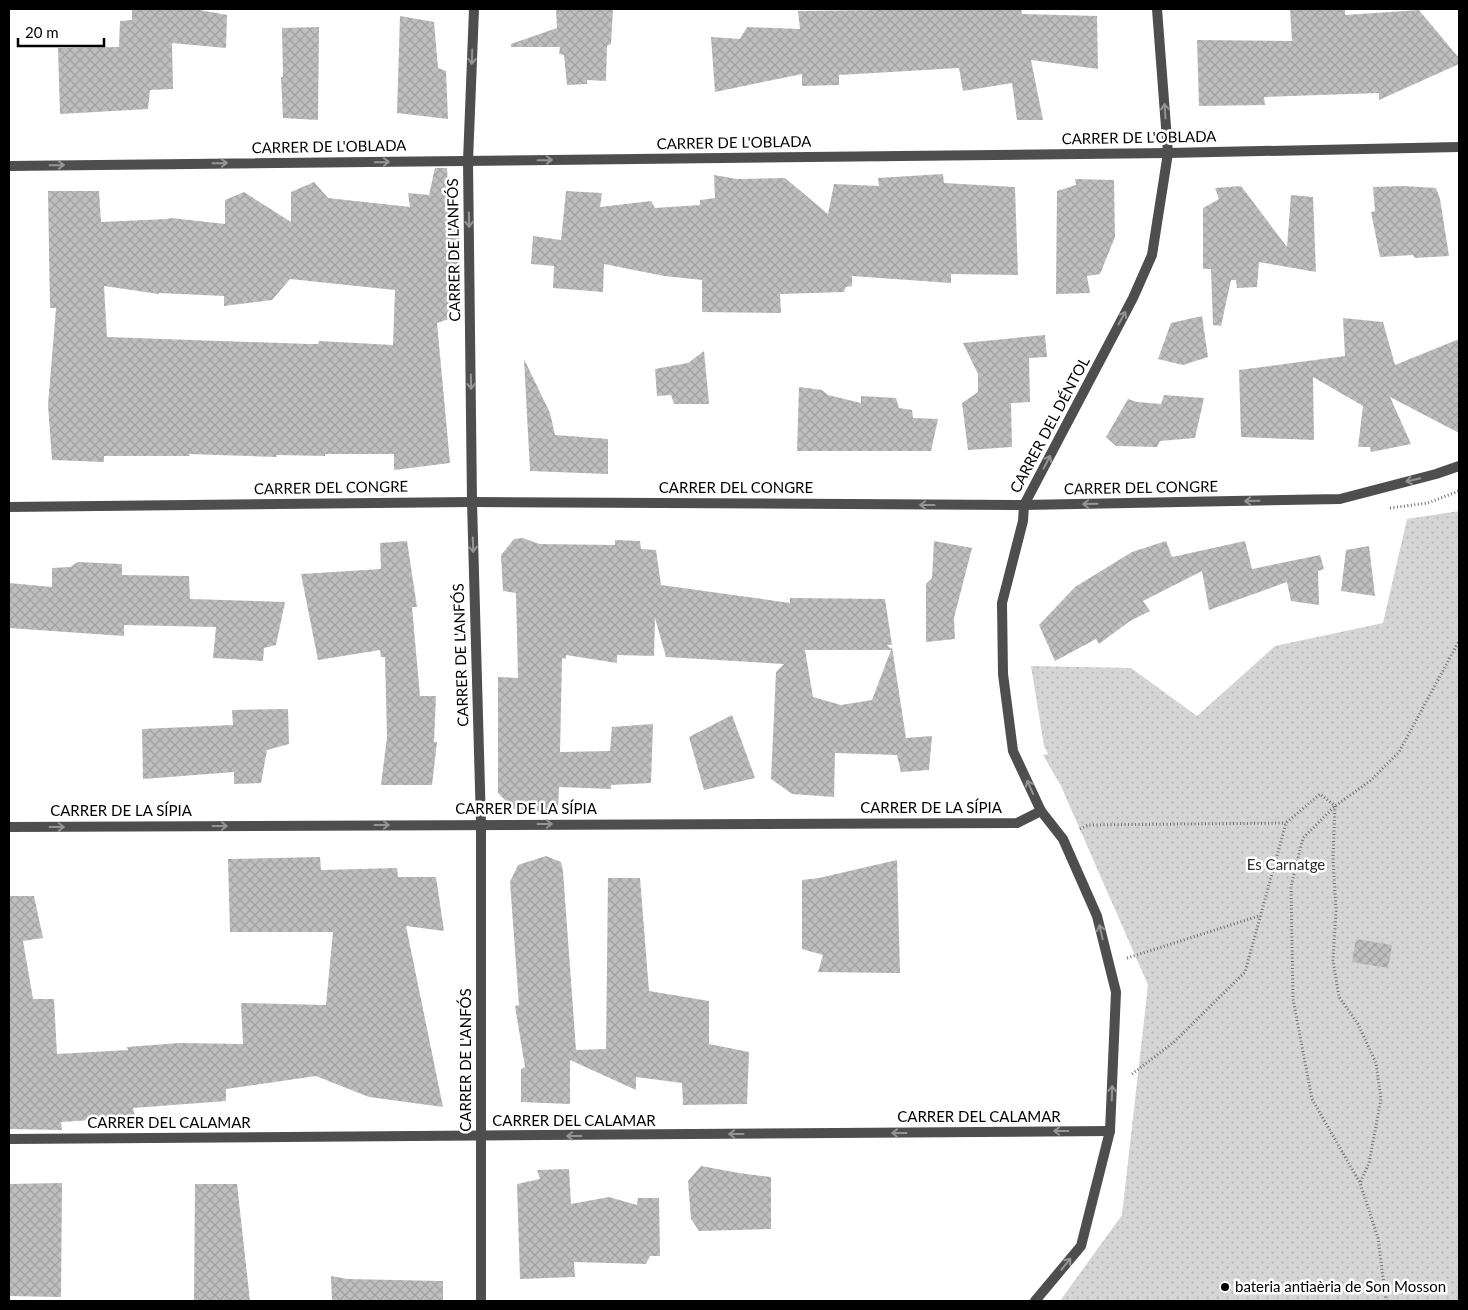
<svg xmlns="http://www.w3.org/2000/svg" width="1468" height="1310" viewBox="0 0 1468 1310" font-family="Lato,sans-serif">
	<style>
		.park { fill: url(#park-dots) }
		.building { fill: url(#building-cross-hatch); fill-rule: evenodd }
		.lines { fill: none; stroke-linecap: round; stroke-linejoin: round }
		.path { stroke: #707070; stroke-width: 3; stroke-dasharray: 1 2.5; stroke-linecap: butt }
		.minor { stroke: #4e4e4e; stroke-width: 10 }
		.oneway { stroke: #959595 }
		.poi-dot { fill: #000; stroke: #fff; stroke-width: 2 }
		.labels { text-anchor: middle; stroke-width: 5; stroke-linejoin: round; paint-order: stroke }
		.street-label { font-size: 15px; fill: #000; stroke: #fff }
		.park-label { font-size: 15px; fill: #2c2c2c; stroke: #fff }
		.poi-label { font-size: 15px; fill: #000; stroke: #fff; text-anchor: start }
	</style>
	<defs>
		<pattern id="park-dots" width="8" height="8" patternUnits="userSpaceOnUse" patternTransform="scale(1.25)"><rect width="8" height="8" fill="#d5d5d5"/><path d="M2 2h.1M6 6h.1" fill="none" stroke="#b5b5b5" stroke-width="1.8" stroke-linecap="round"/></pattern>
		<pattern id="building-cross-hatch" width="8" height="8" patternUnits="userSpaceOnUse" patternTransform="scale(1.25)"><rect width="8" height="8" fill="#bebebe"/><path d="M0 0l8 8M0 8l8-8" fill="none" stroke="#a2a2a2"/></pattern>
	</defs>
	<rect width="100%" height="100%" fill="#fff"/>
	<polygon class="park" points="1459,511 1459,1301 1060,1301 1122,1215 1148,985 1061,786 1043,755 1048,754 1044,746 1031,666 1131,668 1197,716 1275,646 1383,623 1407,519"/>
	<g class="building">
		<polygon points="132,9 194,9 227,15 226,48 172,43 173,89 150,90 148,109 60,114 58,48 119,47 120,21 132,20"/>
		<polygon points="556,9 613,9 611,44 607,46 606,81 587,80 587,84 567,85 564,55 559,54 560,47 511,47 511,44 557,28"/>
		<polygon points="879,9 1021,9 1022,14 1097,16 1098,69 1031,60 1043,120 1017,120 1012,83 963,91 959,68 839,75 839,85 802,86 802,74 715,92 711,37 740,39 747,27 800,29 798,11 879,10"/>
		<polygon points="1290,9 1345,9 1345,15 1419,10 1459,58 1459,64 1379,100 1379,93 1264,97 1265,105 1199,106 1197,40 1292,41"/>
		<polygon points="400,16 434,22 438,68 446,71 448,119 397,113"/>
		<polygon points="319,27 318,120 283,118 281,77 283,77 282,28"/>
		<path d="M435,168H447L450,218L457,219L460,240L461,273L451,279L452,318L437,323L450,463L394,470V454H325V456L276,455L277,457L189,454L190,456H104V462L52,460L48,405L56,308H50L48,191H99L101,222L167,219L172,218L225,224V200L244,192L291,222V192L314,182L328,198L410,207L408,193L429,195ZM290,279L395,290L393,345L319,341L318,344H309L107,337L104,286L159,294V293L224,296V306L272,300Z"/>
		<polygon points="943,174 944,183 1015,187 1018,275 951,274 951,283 852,276 852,286 846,287 844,292 780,294 781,313 702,312 702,280 664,276 604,264 603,292 553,288 554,266 531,264 533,236 561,240 566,191 602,193 600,207 651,201 655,208 700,205 700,200 715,198 714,175 737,179 785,178 828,214 834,184 879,186 878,178"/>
		<polygon points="1075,179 1114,180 1115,237 1100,274 1087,276 1090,293 1056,294 1057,191 1076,185"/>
		<polygon points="1241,186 1287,247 1291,195 1313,197 1316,272 1259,262 1257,287 1237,288 1236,280 1231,280 1221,326 1213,325 1211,269 1203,269 1203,208 1219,199 1215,188"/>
		<polygon points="1403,186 1436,188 1440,199 1449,256 1415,258 1413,255 1380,257 1371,212 1375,211 1373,187"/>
		<polygon points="1202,316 1208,357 1183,365 1158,359 1171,323"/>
		<polygon points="1343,318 1383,322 1395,365 1459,339 1459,433 1390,397 1411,444 1371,452 1370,447 1358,447 1363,406 1313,377 1314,440 1241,437 1239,370 1345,356"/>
		<polygon points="1045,335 1047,357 1029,358 1030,402 1011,403 1012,447 968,450 962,403 978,392 978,374 963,343"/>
		<polygon points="704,351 709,404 674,404 671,395 657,396 655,369 688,363"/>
		<polygon points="524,359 550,413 555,435 608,439 608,474 530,471"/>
		<polygon points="799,387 822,390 828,395 861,403 861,396 896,398 899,408 912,410 913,418 938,419 931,451 797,451"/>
		<polygon points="1164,395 1204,398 1195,438 1160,441 1157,447 1116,446 1106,437 1128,399 1137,402 1161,404"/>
		<path d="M523,538L539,544L615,545V540L640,541L641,549L656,550L661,585L790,603V598L885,599L892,645H887L891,649L892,647L906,738L932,736L929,770L901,772L897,755L835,753L834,797L792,794L771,779L776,672L784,664L666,657L655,618L654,656L617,655V663L566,655V659L562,658L560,752L610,751L612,727L653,724L651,783L611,785V789L559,787L558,811L517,812L498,793V677L518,678L516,593L503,591L501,555L514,539ZM805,650H891L872,700L841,705L813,697Z"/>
		<polygon points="407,541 417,607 412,607 420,696 436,696 434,742 437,742 432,785 381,785 387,737 385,657 381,657 380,650 318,660 301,574 381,569 380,543"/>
		<polygon points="934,541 972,548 954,618 955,639 926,642 926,584 932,578"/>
		<polygon points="1166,541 1172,557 1245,541 1252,569 1320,555 1324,569 1318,571 1319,605 1291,601 1287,582 1209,610 1202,571 1143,601 1150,611 1130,621 1099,644 1096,639 1055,661 1039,625 1075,587 1132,552"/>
		<polygon points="1369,546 1375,596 1341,591 1346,550"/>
		<polygon points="78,562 122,564 122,575 189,576 190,599 285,602 276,645 264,648 263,661 213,658 216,627 124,625 124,636 9,628 9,583 52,587 52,568 70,567"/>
		<polygon points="288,709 289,744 267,750 261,783 234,784 234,772 143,779 142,729 233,725 232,710"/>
		<polygon points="732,715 755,778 704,790 689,737"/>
		<polygon points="546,856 561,862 563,871 576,1050 606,1049 608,878 640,878 649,991 709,1001 709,1044 749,1052 747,1104 683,1105 682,1083 636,1077 636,1090 570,1060 570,1104 521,1102 521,1069 525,1067 515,1006 519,1005 510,882 518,865"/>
		<polygon points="320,857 321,870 397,868 398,877 436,877 444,931 406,926 443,1107 369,1097 316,1076 226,1089 226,1101 133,1108 135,1117 61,1122 62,1130 9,1129 9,896 34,896 43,938 23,941 33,999 54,999 57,1054 128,1050 127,1047 179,1043 243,1044 241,1003 326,1005 333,932 230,932 228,859"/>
		<polygon points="897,860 900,973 818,972 823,955 802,949 802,880 819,878"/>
		<polygon points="1356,939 1392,945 1388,968 1352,962"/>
		<polygon points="701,1166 739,1173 771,1177 771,1229 699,1231 691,1219 688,1181"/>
		<polygon points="569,1169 571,1204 609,1197 637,1205 638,1198 659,1198 660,1256 650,1256 646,1264 574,1262 575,1277 520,1279 517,1184 540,1179 537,1170"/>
		<polygon points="62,1183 61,1297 9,1296 9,1184"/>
		<polygon points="195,1184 237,1184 250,1301 194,1301"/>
		<polygon points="331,1276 348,1279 443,1281 443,1301 332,1301"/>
	</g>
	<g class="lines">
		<g class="path">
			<polyline points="1390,508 1428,503 1459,491"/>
			<polyline points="1080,829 1088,825 1286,823"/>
			<polyline points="1127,958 1259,916"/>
			<polyline points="1132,1074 1174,1042 1245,972 1286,823 1320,794 1335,806 1333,857 1336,911 1333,960 1339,997 1358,1024 1376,1063 1381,1099 1369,1163 1360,1183"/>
			<polyline points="1386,1301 1378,1238 1360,1183 1312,1099 1293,999 1291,886 1303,838 1335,806 1370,781 1399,752 1459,641"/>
		</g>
		<g class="minor">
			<polyline points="474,9 468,161 472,502 481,824 481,1301"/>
			<polyline points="9,166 1168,153 1459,147"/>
			<polyline points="9,507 472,502 1024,505 1340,499 1436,474 1459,466"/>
			<polyline points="9,827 1017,823 1041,811"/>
			<polyline points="9,1139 1110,1131"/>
			<polyline points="1035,1301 1081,1246 1110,1131 1116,992 1097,916 1063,839 1041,811 1013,751 1003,674 1002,603 1023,521 1024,505 1133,298 1152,255 1168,153 1157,9"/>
		</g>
	</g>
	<defs><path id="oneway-shaft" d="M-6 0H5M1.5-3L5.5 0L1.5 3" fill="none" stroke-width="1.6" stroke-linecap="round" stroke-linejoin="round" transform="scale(1.25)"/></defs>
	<g class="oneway">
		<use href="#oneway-shaft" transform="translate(472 57) rotate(92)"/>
		<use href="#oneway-shaft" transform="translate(1165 111) rotate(-94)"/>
		<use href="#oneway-shaft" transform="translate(545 160) rotate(-1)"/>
		<use href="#oneway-shaft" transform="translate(382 162) rotate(-1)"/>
		<use href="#oneway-shaft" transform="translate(220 163) rotate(-1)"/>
		<use href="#oneway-shaft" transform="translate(57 165) rotate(-1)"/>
		<use href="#oneway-shaft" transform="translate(469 220) rotate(89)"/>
		<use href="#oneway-shaft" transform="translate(1122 318) rotate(-62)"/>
		<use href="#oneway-shaft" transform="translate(471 382) rotate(89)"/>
		<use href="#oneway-shaft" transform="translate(1047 462) rotate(-62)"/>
		<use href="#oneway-shaft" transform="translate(1413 480) rotate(166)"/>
		<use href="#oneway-shaft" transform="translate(1252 501) rotate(179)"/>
		<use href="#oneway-shaft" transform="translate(1090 504) rotate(179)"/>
		<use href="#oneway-shaft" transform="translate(927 505) rotate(-180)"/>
		<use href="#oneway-shaft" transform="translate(473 545) rotate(88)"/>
		<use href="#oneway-shaft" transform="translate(1030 787) rotate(-114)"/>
		<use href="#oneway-shaft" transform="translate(545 824)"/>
		<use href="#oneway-shaft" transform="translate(382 825)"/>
		<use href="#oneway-shaft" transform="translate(220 826)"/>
		<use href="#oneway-shaft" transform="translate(57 827)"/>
		<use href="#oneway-shaft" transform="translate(1101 932) rotate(-103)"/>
		<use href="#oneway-shaft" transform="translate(1112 1093) rotate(-88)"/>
		<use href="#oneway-shaft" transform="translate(1061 1131) rotate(180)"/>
		<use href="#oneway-shaft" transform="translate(899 1133) rotate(180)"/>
		<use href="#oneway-shaft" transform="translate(736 1134) rotate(180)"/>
		<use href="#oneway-shaft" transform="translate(574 1136) rotate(180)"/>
		<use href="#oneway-shaft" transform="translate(1066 1264) rotate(-51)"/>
	</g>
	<circle class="poi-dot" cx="1225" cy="1287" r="5"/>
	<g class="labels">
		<g class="street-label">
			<text transform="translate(1139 138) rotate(-1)" y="5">CARRER DE L'OBLADA</text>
			<text transform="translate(734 143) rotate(-1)" y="5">CARRER DE L'OBLADA</text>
			<text transform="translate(329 147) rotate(-1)" y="5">CARRER DE L'OBLADA</text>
			<text transform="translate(454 250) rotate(-91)" y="5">CARRER DE L'ANFÓS</text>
			<text transform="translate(1050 425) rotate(-62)" y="5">CARRER DEL DÉNTOL</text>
			<text transform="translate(331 488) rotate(-1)" y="5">CARRER DEL CONGRE</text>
			<text x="736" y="493">CARRER DEL CONGRE</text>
			<text transform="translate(1141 488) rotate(-1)" y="5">CARRER DEL CONGRE</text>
			<text transform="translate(461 655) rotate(-92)" y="5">CARRER DE L'ANFÓS</text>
			<text x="931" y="813">CARRER DE LA SÍPIA</text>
			<text x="526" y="814">CARRER DE LA SÍPIA</text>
			<text x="121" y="816">CARRER DE LA SÍPIA</text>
			<text transform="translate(466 1060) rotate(-90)" y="5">CARRER DE L'ANFÓS</text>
			<text x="979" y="1122">CARRER DEL CALAMAR</text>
			<text x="574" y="1126">CARRER DEL CALAMAR</text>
			<text x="169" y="1128">CARRER DEL CALAMAR</text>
		</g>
		<g class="park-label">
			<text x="1286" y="870">Es Carnatge</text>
		</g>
		<g class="poi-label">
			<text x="1235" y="1292">bateria antiaèria de Son Mosson</text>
		</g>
	</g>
	<rect width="1468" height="1310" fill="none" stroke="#000000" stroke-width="20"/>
	<path d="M18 38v8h86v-8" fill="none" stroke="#000000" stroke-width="2.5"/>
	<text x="25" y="38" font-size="15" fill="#000000" stroke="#ffffff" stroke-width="4" paint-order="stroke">20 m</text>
</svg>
